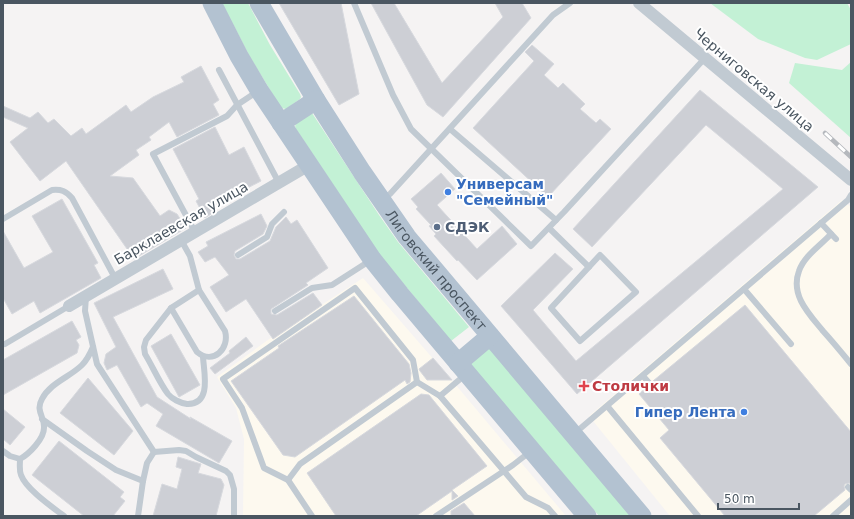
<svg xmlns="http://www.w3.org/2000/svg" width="854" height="519" viewBox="0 0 854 519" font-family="'DejaVu Sans',sans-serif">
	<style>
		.commercial { fill: #fdf9ef }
		.green { fill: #c3f1d5 }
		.building { fill: #cdcfd5; stroke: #d7d9de }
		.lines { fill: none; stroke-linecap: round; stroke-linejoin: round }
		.service { stroke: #c1cad2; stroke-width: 6 }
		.minor { stroke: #c1cad2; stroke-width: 12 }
		.primary { stroke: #b3c2d1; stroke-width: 19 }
		.rail-casing { stroke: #b5b8bd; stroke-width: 4.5 }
		.rail { stroke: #fff; stroke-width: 3; stroke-dasharray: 9; stroke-linecap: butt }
		.shop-dot { fill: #3f7fe0; stroke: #fff; stroke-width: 1.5 }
		.service-dot { fill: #5c6f8a; stroke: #fff; stroke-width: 1.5 }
		.health-dot { fill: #e0444e; stroke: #fff; stroke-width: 1.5 }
		.labels { text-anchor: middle; stroke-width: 4; stroke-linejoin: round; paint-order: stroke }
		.street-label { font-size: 14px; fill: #4a5661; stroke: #fff }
		.shop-label { font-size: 14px; font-weight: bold; fill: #366cbe; stroke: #fff; text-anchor: start }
		.service-label { font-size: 14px; font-weight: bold; fill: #4e5e75; stroke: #fff; text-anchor: start }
		.health-label { font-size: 14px; font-weight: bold; fill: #be3a42; stroke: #fff; text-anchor: start }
	</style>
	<rect width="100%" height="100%" fill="#f5f3f3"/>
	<g class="commercial">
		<polygon points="842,200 851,207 851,516 670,516 589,416"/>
		<polygon points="363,278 455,384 566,516 243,516 244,439 236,408 217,377 272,337"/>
	</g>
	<g class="green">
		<polygon points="222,3 248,3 270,45 300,94 301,97 300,99 286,109 281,108 250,57"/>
		<polygon points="710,3 847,3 851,10 851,44 817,60 805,58 758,39"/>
		<polygon points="851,62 851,138 789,83 795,63 842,70"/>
		<polygon points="312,113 379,215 398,242 469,327 451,341 379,254 296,129 295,126 297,123"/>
		<polygon points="490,346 633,516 599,516 468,362"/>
	</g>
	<g class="building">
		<polygon points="279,3 341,3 359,94 339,105"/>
		<polygon points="371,3 394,3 442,83 503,17 495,3 522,3 531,18 443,117 427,105"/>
		<polygon points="532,45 554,64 544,75 558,88 563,83 585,104 580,109 596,123 600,119 611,129 548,197 473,128 534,61 525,52"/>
		<polygon points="201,66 219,100 213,104 219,115 177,137 169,122 149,137 151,140 136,150 139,155 110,176 133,178 160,216 169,210 177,214 186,228 134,259 66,161 40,181 10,142 28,128 3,117 3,106 30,118 38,112 48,123 54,119 71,136 82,128 86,134 126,105 131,112 153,97 184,82 181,77"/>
		<polygon points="700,90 818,187 577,394 501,306 555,253 573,269 533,310 576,361 783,189 706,125 592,247 573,229"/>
		<polygon points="215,127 229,155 244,147 261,181 213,206 216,211 205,218 196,201 199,199 173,149"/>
		<polygon points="441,173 455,189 437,205 477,249 502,226 517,244 477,280 458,260 457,261 434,236 436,234 429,226 431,225 416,209 418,207 411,199"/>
		<polygon points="62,199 98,263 94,265 101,278 40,313 34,301 12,314 3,298 3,231 24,268 53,252 32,216"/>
		<polygon points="261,214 267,226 263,234 235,251 234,255 236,259 240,259 270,241 276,227 286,217 291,224 297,220 328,268 306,283 308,285 271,309 271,314 277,315 313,293 322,305 273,339 246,299 226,312 210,287 229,275 215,257 205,262 198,252 208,246 206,242"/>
		<polygon points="163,269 173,289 113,317 157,397 191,419 190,417 232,441 219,463 156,426 163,414 147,403 141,407 117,365 107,370 104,363 106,354 116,347 94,303"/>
		<polygon points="354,296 409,364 411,373 410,382 407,384 405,380 295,457 283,455 231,381 279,348 278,346"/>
		<polygon points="745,305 851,432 851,484 849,483 845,484 844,486 845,490 814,516 725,516 660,438 669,430 639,394 647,387 649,388 653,388 654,385 653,381"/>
		<polygon points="72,321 81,337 76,340 79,345 77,353 3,395 3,360"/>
		<polygon points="171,334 200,385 179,397 151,346"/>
		<polygon points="246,337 253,346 215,374 210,368 230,353 229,351"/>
		<polygon points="433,358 452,380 427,380 420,371 419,369"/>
		<polygon points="88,378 133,431 114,455 60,413"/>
		<polygon points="421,394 429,395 487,466 452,490 458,496 452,500 452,491 416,516 336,516 307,473"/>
		<polygon points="3,409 25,427 10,445 3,439"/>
		<polygon points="59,441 124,492 120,497 125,501 113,516 84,516 32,475"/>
		<polygon points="178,457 201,464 198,473 221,479 224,485 216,516 153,516 162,484 177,489 182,469 176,467"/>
		<polygon points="464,503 475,516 451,516 451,511"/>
	</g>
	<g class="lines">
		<g class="service">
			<polyline points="354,3 393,95 411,129 531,246 564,212 705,58"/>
			<polyline points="219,70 279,183"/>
			<polyline points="450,129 556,220"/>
			<polyline points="382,199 390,194 553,15 570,3"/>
			<path d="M3,219L52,190C61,189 66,191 72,198L115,278"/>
			<polyline points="821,223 836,239"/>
			<polyline points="549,228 589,267"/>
			<polyline points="195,232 153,154 227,116 237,105 258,91"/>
			<path d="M831,234C821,245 804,256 799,271C790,295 809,314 823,331C833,342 842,353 851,364"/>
			<polyline points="238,255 267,237 272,224 284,212"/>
			<polygon points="600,255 636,292 580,341 551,308"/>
			<polyline points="744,289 791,344"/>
			<path d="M199,290L171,308L146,340L144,347L145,354C153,367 159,382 168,394C172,399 180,403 187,404C212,405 204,373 203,357"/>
			<polyline points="86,296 85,311 97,364 154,452"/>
			<path d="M171,308L197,352C213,365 230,349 225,331L199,290L190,256L181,240"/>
			<polyline points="275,311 312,288 332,285 371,260"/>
			<polyline points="5,344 69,306"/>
			<polyline points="465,375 440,396 526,497 548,508 555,516"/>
			<polyline points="643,376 650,384"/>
			<polyline points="608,407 698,516"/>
			<polyline points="42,419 87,451 116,470 143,481"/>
			<polyline points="575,433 848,200 851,195"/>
			<path d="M3,451L10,456L20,459C29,454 44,439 44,428C45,417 35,411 42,399C50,383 70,377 82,365C87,360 90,354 93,347"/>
			<polyline points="154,452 179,450 186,451 196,457 226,471 230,475 234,489 234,516"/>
			<path d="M20,459C20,464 19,470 21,475C26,489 52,507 64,516"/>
			<polyline points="288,480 300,464 417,382 440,396"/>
			<polyline points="848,487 851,490"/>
			<polyline points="138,516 143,481 147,463 154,452"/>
			<polyline points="312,516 288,480 264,468 242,408 223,379 355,288 413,360 417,382"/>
			<polyline points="436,516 513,465 531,451"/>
			<polyline points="833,516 851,500"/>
		</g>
		<g class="minor">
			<polyline points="639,3 851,180"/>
			<polyline points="69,306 309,165"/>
		</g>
		<g class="primary">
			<polyline points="212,3 239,56 259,90 372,259 400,294 587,516"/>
			<path id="s1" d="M259,3L316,100L362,172L407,237L642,516"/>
			<polyline points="281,123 316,100"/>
			<polyline points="458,363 490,336"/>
		</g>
		<defs>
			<polyline id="rail" points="825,133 851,157"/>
		</defs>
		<use href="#rail" class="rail-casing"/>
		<use href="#rail" class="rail"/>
	</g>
	<g class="shop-dot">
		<circle cx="448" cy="192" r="4"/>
		<circle cx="744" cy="412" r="4"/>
	</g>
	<circle class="service-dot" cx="437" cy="227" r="4"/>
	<path class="health-dot" d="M582 380h4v4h4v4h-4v4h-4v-4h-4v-4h4z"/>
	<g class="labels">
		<g class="street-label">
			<text transform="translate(754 80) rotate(40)" y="5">Черниговская улица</text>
			<text transform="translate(181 223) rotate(-30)" y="5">Барклаевская улица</text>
			<text dy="5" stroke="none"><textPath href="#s1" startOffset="321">Лиговский проспект</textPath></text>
		</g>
		<g class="shop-label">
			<text x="456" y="189">Универсам<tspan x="456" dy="16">"Семейный"</tspan></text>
			<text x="736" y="417" text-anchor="end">Гипер Лента</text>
		</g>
		<g class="service-label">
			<text x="445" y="232">СДЭК</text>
		</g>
		<g class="health-label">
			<text x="592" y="391">Столички</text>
		</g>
	</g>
	<rect width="854" height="519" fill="none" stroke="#4a5661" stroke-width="8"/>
	<path d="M718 503v6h81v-6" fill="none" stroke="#4a5661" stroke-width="2"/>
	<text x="724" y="503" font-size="12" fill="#4a5661" stroke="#ffffff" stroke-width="3" paint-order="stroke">50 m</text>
</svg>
